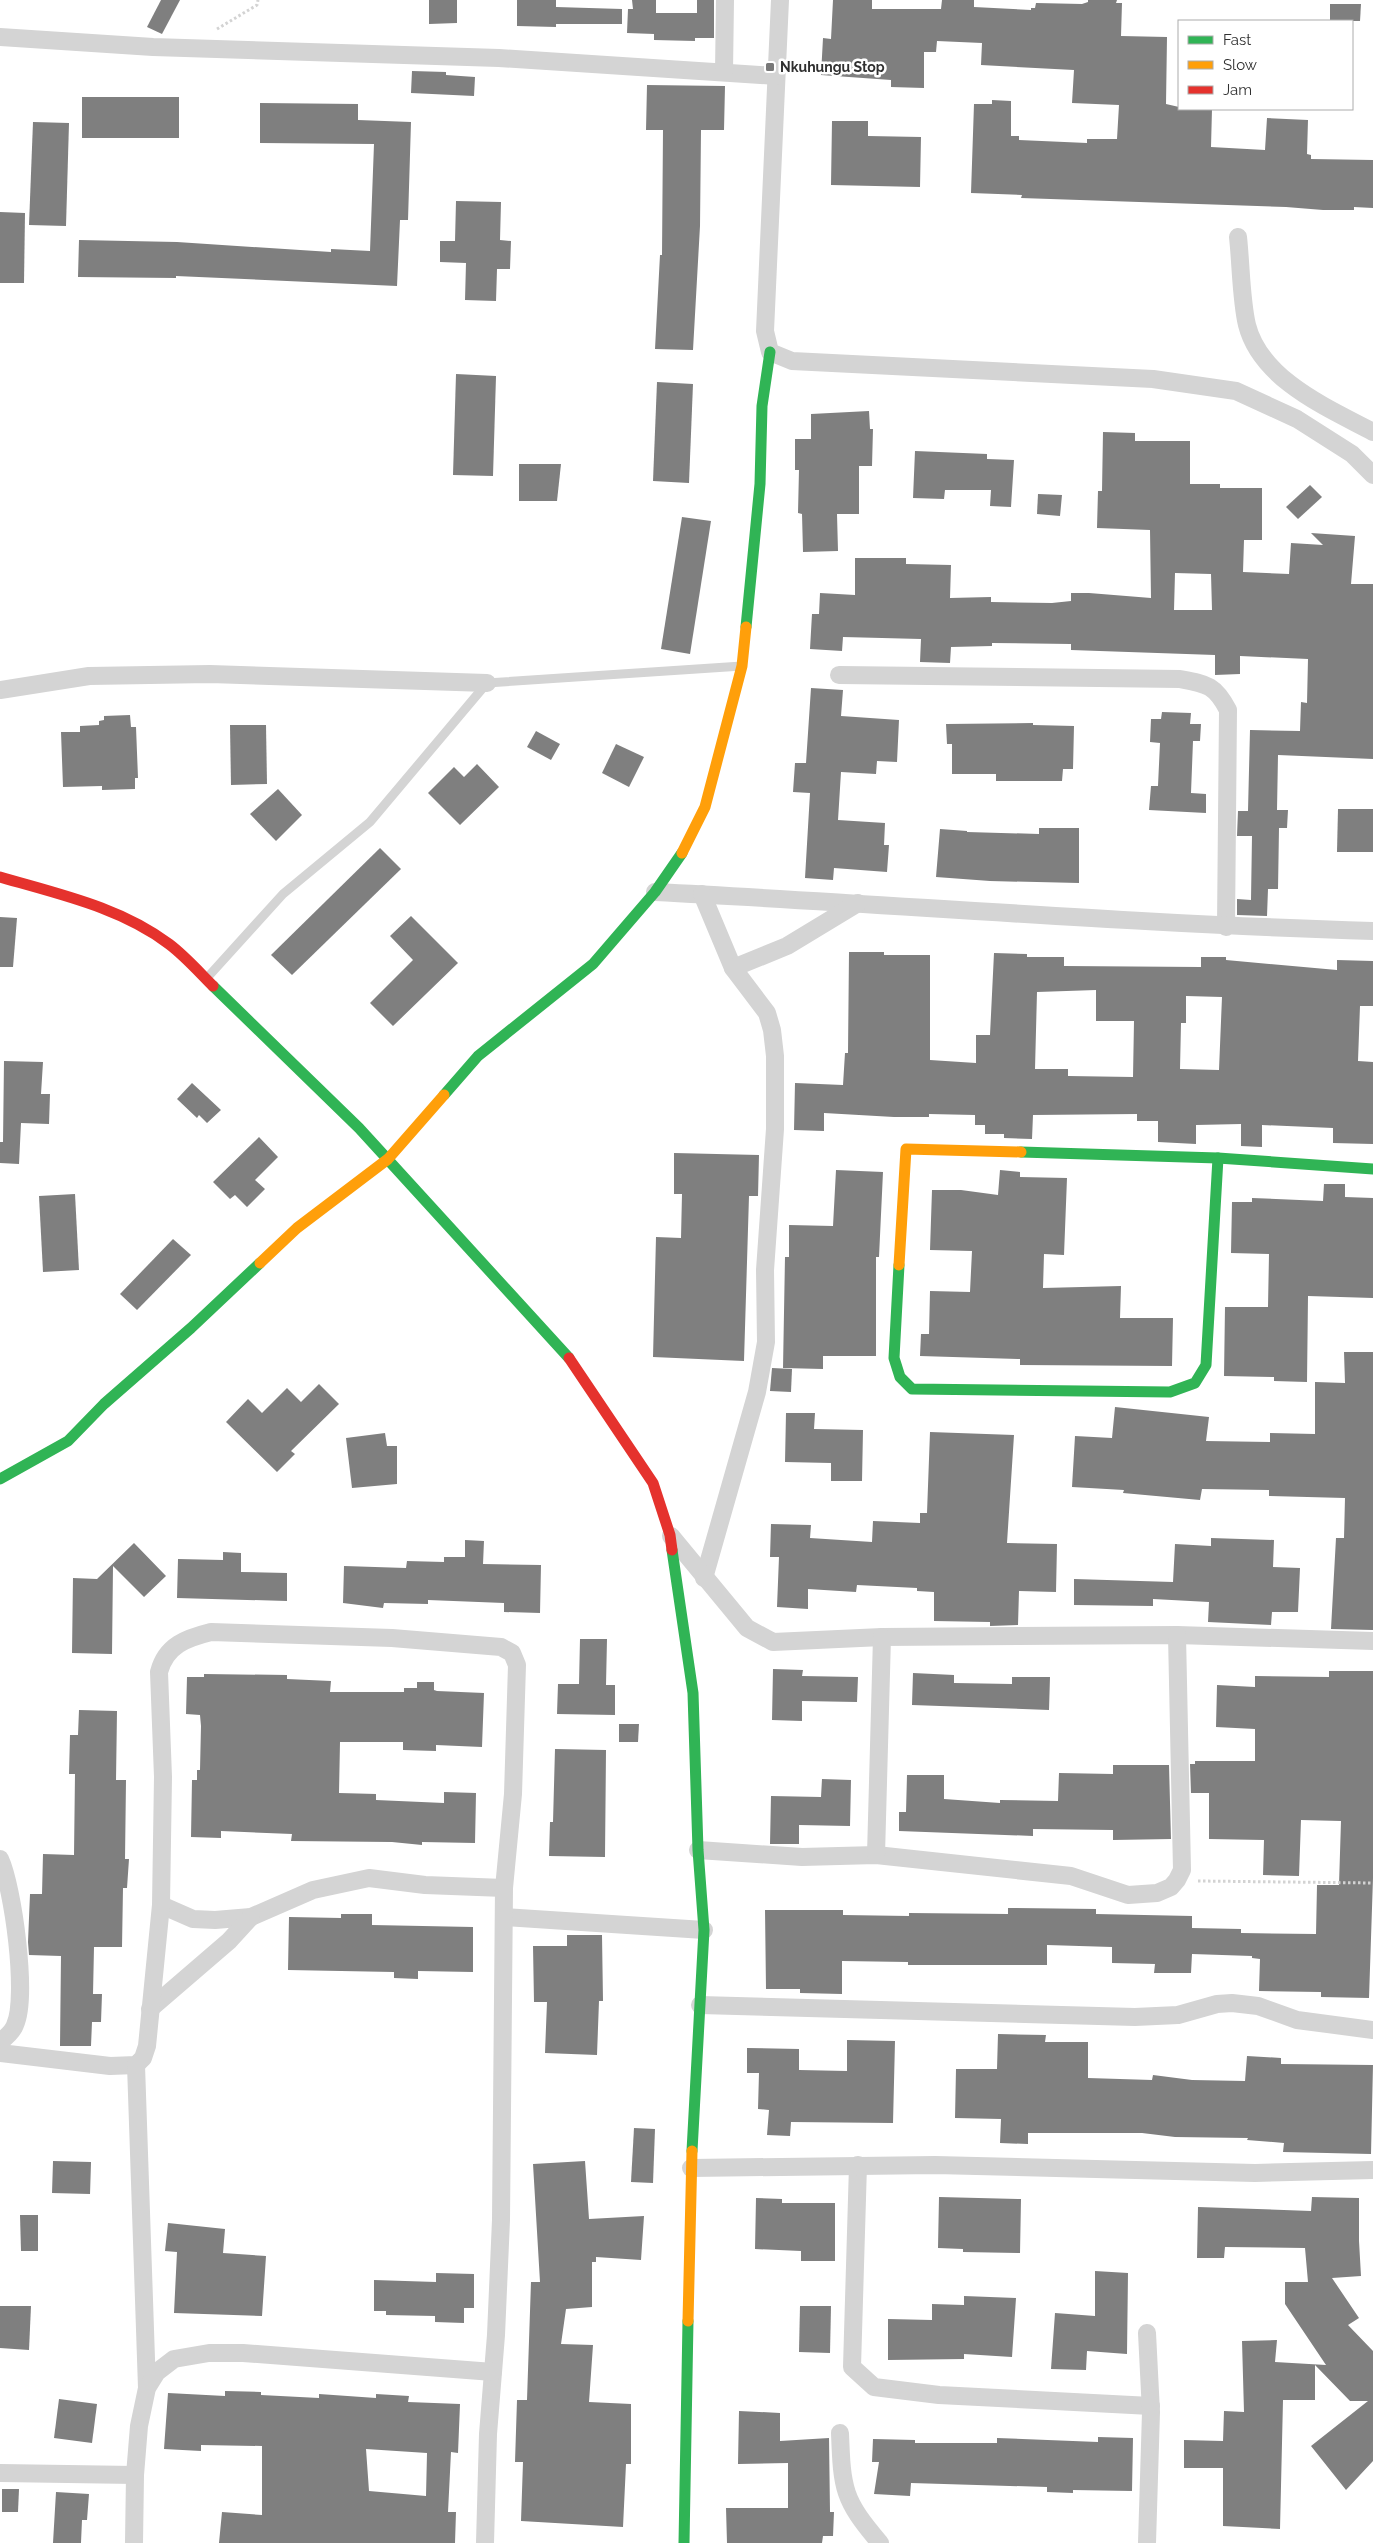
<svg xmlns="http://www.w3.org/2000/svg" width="1373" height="2543" viewBox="0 0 1373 2543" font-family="Raleway,sans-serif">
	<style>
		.building { fill: #7f7f7f; fill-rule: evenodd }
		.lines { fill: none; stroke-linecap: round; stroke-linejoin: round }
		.path { stroke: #d3d3d3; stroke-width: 3; stroke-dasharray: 2.5 2.5; stroke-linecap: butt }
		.lane { stroke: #d4d4d4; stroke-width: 9 }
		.street { stroke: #d4d4d4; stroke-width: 18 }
		.fast { stroke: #30b455; stroke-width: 11 }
		.slow { stroke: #ff9f0a; stroke-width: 11 }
		.jam { stroke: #e5322d; stroke-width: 11 }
		.poi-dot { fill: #787878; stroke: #fff; stroke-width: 2 }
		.labels { text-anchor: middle; stroke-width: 5; stroke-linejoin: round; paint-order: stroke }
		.poi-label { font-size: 14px; font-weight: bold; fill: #303030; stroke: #fff; text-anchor: start }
	</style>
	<rect width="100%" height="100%" fill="#fff"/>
	<g class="building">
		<polygon points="161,0 180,0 162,34 147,27"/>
		<polygon points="429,0 457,0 457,23 429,24"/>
		<polygon points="517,0 556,0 556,7 622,9 622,24 556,24 556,27 517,26"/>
		<polygon points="632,0 656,0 656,13 697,13 697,0 714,0 714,38 695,38 695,41 654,40 654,34 627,33 628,9 633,9"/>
		<polygon points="833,0 872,0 872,9 941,9 942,0 974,0 974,7 1031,10 1031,8 1035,8 1036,3 1082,4 1088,2 1088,0 1117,0 1116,3 1122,3 1121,36 1167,37 1166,104 1179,107 1179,109 1212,109 1211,147 1265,150 1267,118 1308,120 1307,154 1311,155 1311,159 1373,160 1373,208 1354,207 1354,210 1323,210 1286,207 1021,198 1022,195 971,193 974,104 992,104 992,100 1011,101 1011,136 1019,136 1019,140 1087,143 1087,139 1117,139 1119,105 1072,103 1074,70 981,65 982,43 937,41 936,52 924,52 924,88 891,87 891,80 821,75 823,38 831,39"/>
		<polygon points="1330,4 1361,4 1360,21 1330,21"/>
		<polygon points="412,71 446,72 446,75 475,77 474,96 411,93"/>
		<polygon points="647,85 725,86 724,130 701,130 700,226 693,350 655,349 660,255 662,255 663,130 646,130"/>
		<rect x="82" y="97" width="97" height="41"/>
		<polygon points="260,103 358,104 358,120 411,122 408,220 400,220 397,286 176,276 176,278 78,277 79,240 177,242 331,252 331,249 370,251 374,144 260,143"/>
		<polygon points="832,121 868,121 868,136 921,137 920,187 831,185"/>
		<polygon points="33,122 69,123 66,226 29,225"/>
		<polygon points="456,201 501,202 500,240 511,241 510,269 497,269 496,301 465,300 466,263 440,262 440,241 455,241"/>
		<polygon points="0,212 25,213 24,283 0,283"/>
		<polygon points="456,374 496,376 493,476 453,475"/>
		<polygon points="657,382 693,384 689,483 653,481"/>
		<polygon points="869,411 870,429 873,429 872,466 859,466 859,514 837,514 838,551 803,552 802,514 798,513 799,470 795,470 795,439 811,439 811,414"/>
		<path d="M1103,432L1135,433V441H1190V484H1220V488H1262V540H1244L1243,572L1289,574L1291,543L1323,545L1311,533L1355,536L1351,584H1373V759L1278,755L1277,810H1288L1287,828H1279L1278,889H1268L1267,916L1237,915V899L1251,900L1252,836H1237L1238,811H1248L1250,730L1300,731L1301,702L1307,703L1308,659L1240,656V674L1215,675V655L1071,650V644L992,643V646L951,647L950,663L920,662L921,639L843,637L842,651L810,649L812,614H819L820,593L855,595V558H906V564L951,565L950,598L991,597V602L1052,603L1071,601V593H1089L1151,598L1150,530L1097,528L1098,491H1102ZM1175,573L1211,574L1212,610H1174Z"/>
		<polygon points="915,451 987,454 987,459 1014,460 1011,507 990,506 991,490 945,490 944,499 913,498"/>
		<polygon points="519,464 561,464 557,501 519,501"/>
		<polygon points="1310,485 1322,497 1298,519 1286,507"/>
		<polygon points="1038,494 1062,495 1060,516 1037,514"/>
		<polygon points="682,517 711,521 690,654 661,649"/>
		<polygon points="811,688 843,690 841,716 899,720 897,762 877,761 876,774 841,772 838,820 885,823 884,845 889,845 887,872 834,868 833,880 805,878 810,793 793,792 795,763 806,763"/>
		<polygon points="1162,712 1191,713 1190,724 1201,724 1200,741 1193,741 1191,793 1206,794 1206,813 1149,810 1151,786 1158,786 1160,743 1150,742 1151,719 1161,719"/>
		<polygon points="130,715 131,727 136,727 138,778 135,778 135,789 102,790 102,786 63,787 61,732 80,732 80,726 99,725 99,721 104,720 104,716"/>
		<polygon points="1033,723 1033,725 1074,726 1073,769 1063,769 1062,781 996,781 996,774 952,774 952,744 947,744 946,724"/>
		<polygon points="230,725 266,725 267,784 231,785"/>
		<polygon points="536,731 560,744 551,760 527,747"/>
		<polygon points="616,744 644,757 629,787 602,773"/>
		<polygon points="477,764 499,787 460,825 428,793 454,767 464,777"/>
		<polygon points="278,789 302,815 276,841 250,814"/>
		<polygon points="1338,809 1373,809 1373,852 1337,852"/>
		<polygon points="1039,828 1079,828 1079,883 990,881 936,877 940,829 967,831 967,832 1039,834"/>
		<polygon points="380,848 401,869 292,975 271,955"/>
		<polygon points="411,916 458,963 393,1026 370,1003 413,960 390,936"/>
		<polygon points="0,917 17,918 13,967 0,967"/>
		<path d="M849,952H884V955H930V1060L976,1063V1035H990L994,953L1027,954V957H1064V966L1201,967V957H1226V960L1337,970V960L1373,961V1006H1360L1358,1061L1373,1062V1144L1333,1143V1128L1262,1125V1147L1241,1146V1124L1196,1125V1144L1158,1142V1121H1137V1114L1033,1115L1032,1139L1004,1138V1134H985V1125H975V1115L929,1114V1117H894L824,1113V1131L794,1130L795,1083L843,1085L845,1053H848ZM1096,990V1021H1134L1133,1077L1068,1076V1069H1035L1037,992ZM1186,996L1222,997L1219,1070L1180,1069L1181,1023H1186Z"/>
		<polygon points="4,1061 43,1062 41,1094 50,1094 49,1124 21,1123 19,1164 0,1163 0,1142 3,1142"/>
		<polygon points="192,1083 221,1110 207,1123 199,1115 197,1118 177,1099"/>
		<polygon points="259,1137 278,1157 255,1180 265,1189 247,1207 235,1195 230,1199 213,1182"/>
		<polygon points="674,1153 759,1155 758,1196 749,1196 744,1361 653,1357 656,1237 681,1238 682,1194 674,1194"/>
		<polygon points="836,1170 883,1172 879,1257 876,1257 876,1356 823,1356 823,1369 783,1368 785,1257 789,1257 789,1225 833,1226"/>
		<polygon points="1000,1170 1020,1172 1020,1177 1067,1178 1064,1255 1044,1254 1043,1288 1121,1286 1120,1318 1173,1318 1172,1366 1020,1365 1020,1359 920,1356 921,1334 929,1334 930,1291 970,1292 972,1251 930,1250 932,1190 961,1190 998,1195"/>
		<polygon points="1324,1184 1345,1184 1345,1197 1373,1198 1373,1298 1308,1296 1307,1382 1274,1381 1274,1377 1224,1376 1225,1307 1268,1307 1269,1254 1231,1253 1232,1202 1252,1202 1252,1198 1323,1201"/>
		<polygon points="75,1194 79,1270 43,1272 39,1196"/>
		<polygon points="173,1239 191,1255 137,1310 120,1294"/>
		<polygon points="1344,1352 1373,1352 1373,1630 1331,1629 1336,1538 1344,1538 1345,1498 1269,1496 1269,1490 1202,1489 1200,1500 1123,1493 1124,1490 1072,1487 1075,1436 1112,1438 1115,1407 1209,1417 1206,1441 1270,1442 1270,1433 1315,1434 1315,1382 1345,1383"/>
		<polygon points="772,1368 792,1369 791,1392 770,1391"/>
		<polygon points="319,1384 339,1404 291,1451 295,1454 277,1472 226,1422 248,1399 262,1413 287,1388 301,1402"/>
		<polygon points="786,1413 815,1413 814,1429 863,1430 862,1481 831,1481 831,1463 785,1462"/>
		<polygon points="930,1432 1014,1435 1007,1543 1057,1544 1056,1592 1019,1591 1018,1625 990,1626 990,1622 934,1621 934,1592 917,1591 917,1588 857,1585 856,1592 808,1589 808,1609 777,1607 779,1557 770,1557 771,1524 811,1525 810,1538 872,1542 873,1521 920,1523 920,1513 927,1513"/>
		<polygon points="385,1433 387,1446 397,1446 397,1484 352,1488 346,1438"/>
		<polygon points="1211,1538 1274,1540 1273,1567 1300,1568 1298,1612 1272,1612 1271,1625 1208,1622 1209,1602 1153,1599 1153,1606 1074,1605 1074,1579 1173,1582 1175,1544 1211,1546"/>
		<polygon points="465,1540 484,1541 483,1564 541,1565 540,1613 504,1612 504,1603 428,1600 428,1604 384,1603 383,1608 343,1603 344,1566 406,1568 407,1561 444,1562 444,1557 465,1557"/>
		<polygon points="134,1543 166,1576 144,1597 113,1566 112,1654 72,1653 73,1578 97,1579"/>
		<polygon points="223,1552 241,1553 241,1572 287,1573 287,1601 177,1598 178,1559 223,1560"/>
		<polygon points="580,1639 607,1639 606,1685 615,1685 615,1715 557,1714 558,1684 579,1684"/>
		<polygon points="773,1669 803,1670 802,1676 858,1677 857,1702 802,1701 802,1721 772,1720"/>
		<polygon points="1329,1671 1373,1671 1373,1878 1369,1998 1321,1997 1321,1992 1259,1991 1260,1959 1252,1958 1252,1956 1192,1954 1191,1973 1154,1973 1155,1964 1112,1963 1112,1947 1047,1945 1047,1965 908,1965 908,1962 842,1961 842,1994 800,1993 800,1989 766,1989 765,1910 843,1910 843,1915 909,1916 909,1913 1008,1914 1008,1908 1096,1909 1096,1914 1192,1916 1192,1928 1241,1929 1241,1933 1316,1934 1317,1885 1339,1885 1341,1821 1301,1820 1299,1876 1263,1875 1264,1840 1209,1839 1209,1793 1191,1793 1190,1764 1195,1764 1195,1761 1255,1761 1255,1729 1216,1727 1217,1685 1255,1687 1255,1676 1329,1677"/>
		<polygon points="913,1673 954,1675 954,1683 1012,1684 1012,1677 1050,1677 1049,1710 912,1705"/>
		<polygon points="204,1674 287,1675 287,1679 331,1681 330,1692 404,1692 404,1688 417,1688 417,1682 434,1682 434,1690 437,1691 484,1693 482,1747 436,1745 436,1751 403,1750 403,1742 340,1742 339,1793 376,1794 376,1800 444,1803 444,1792 476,1793 475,1843 422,1842 422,1845 392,1842 291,1841 292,1834 221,1831 221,1838 191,1837 192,1780 197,1780 197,1770 200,1770 201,1726 200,1715 186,1714 187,1677 204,1677"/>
		<polygon points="79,1710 117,1711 116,1780 126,1780 125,1859 129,1859 127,1888 123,1888 122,1947 94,1947 93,1994 102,1994 101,2022 92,2022 91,2046 60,2046 61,1956 29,1955 28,1942 30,1894 42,1894 43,1854 74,1855 75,1774 69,1774 70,1735 78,1735"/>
		<polygon points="619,1724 639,1724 638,1742 619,1742"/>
		<polygon points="555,1749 606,1750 605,1857 549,1856 550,1822 553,1822"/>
		<polygon points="1113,1765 1169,1765 1171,1839 1113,1840 1113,1830 1033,1829 1033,1836 899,1831 899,1812 906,1812 907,1775 944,1775 944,1799 1000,1803 1000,1800 1058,1801 1059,1773 1113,1774"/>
		<polygon points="822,1779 851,1780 850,1826 799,1825 799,1844 770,1844 771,1796 821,1797"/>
		<polygon points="341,1914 372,1914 372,1925 473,1927 473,1972 418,1971 418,1979 394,1978 394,1972 288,1970 289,1917 341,1918"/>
		<polygon points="567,1935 602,1935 603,2001 599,2001 597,2055 545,2053 547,2002 534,2002 533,1946 567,1946"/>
		<polygon points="998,2034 1046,2035 1045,2042 1088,2042 1088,2078 1152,2080 1153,2075 1192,2080 1245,2081 1247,2056 1281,2058 1281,2064 1373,2065 1371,2154 1283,2152 1284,2143 1247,2140 1248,2138 1175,2137 1142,2133 1028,2133 1028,2144 1000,2143 1001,2119 955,2118 956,2069 997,2069"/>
		<polygon points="847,2040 895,2041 893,2123 791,2122 790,2136 767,2135 769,2110 758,2109 759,2073 747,2073 747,2048 799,2049 799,2070 847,2071"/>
		<polygon points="634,2128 655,2129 653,2183 631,2182"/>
		<polygon points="53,2161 91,2162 90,2194 52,2193"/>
		<polygon points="585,2161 589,2219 644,2216 641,2260 596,2257 596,2262 592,2262 592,2307 566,2309 561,2344 593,2345 589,2402 631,2404 631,2464 626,2464 623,2527 521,2521 523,2462 515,2462 517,2400 527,2400 531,2282 540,2282 533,2164"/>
		<polygon points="939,2197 1021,2199 1020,2253 963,2252 963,2249 938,2248"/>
		<polygon points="1312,2197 1359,2198 1359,2241 1361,2276 1332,2278 1359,2318 1348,2325 1373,2351 1373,2461 1346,2490 1311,2446 1368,2401 1350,2401 1315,2365 1315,2400 1283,2400 1280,2529 1223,2526 1223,2468 1184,2468 1184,2440 1223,2441 1224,2411 1244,2412 1242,2341 1277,2340 1275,2362 1326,2365 1285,2304 1285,2282 1308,2282 1305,2248 1225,2247 1224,2258 1197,2258 1198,2207 1311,2211"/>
		<polygon points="756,2198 782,2199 782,2203 835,2203 835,2261 801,2261 801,2251 755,2249"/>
		<polygon points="20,2215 38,2215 38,2251 21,2251"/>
		<polygon points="168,2223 225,2229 223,2253 266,2256 262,2316 174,2313 177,2252 165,2251"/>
		<polygon points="1095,2271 1128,2273 1127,2354 1087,2351 1086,2370 1051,2369 1055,2313 1095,2316"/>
		<polygon points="436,2273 474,2274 474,2308 464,2308 464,2323 435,2322 435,2316 386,2315 386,2311 374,2311 374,2280 436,2282"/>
		<polygon points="964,2296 1016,2298 1012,2357 964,2354 964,2359 888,2360 888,2319 932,2320 932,2304 964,2305"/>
		<polygon points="0,2306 31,2306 29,2350 0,2348"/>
		<polygon points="800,2306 831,2306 830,2353 799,2352"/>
		<path d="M225,2391L261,2392V2395L319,2398V2394L376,2398V2394L409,2396L408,2402L460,2404L458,2453L451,2452L448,2512H456L455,2543H219L222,2512L262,2515V2446L201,2445V2451L164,2449L168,2393L225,2396ZM366,2449L427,2453L426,2496L369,2491Z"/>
		<polygon points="59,2399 97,2404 92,2443 54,2438"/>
		<polygon points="739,2411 780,2413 780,2441 829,2438 830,2512 834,2512 833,2536 823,2536 822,2543 727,2543 726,2508 788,2508 788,2463 738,2464"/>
		<polygon points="1098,2437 1133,2438 1132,2491 1073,2490 1073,2493 1047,2492 1047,2487 911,2483 910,2496 874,2494 879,2462 872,2462 873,2439 915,2440 915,2443 997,2443 997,2438 1098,2442"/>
		<polygon points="2,2489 19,2489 18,2512 2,2512"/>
		<polygon points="56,2492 89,2494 87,2520 82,2520 81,2543 53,2543"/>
	</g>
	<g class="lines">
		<g class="path">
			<polyline points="217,29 257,5 258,0"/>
			<polyline points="1198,1881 1373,1883"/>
		</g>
		<polyline class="lane" points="206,979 283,894 370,822 487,683 742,666"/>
		<g class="street">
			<polyline points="780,0 765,331 770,352 792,361 1153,379 1236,391 1297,419 1352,454 1373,475"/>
			<polyline points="0,37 153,47 499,58 776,76"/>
			<polyline points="724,72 725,0"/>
			<path d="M1238,237C1241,264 1241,300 1247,325C1261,380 1328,408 1373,432"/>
			<path d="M839,675L1180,679C1207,684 1215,685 1228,710L1226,927"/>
			<polyline points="0,690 89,676 210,674 487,683"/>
			<path d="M655,892C894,904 1133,924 1373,931"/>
			<polyline points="702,894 733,968 767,1013 772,1030 775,1056 775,1129 765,1270 766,1342 757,1392 704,1578"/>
			<polyline points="733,968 787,946 858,903"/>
			<polyline points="671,1536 747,1628 773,1642 882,1637 1177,1635 1373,1641"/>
			<polyline points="698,1850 802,1857 876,1855 1071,1876 1128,1895 1157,1893 1171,1887 1177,1880 1182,1870 1177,1635"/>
			<polyline points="876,1855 882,1637"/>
			<path d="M0,1859C13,1887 28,1997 15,2025C13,2031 5,2038 0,2042"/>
			<polyline points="161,1905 193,1919 215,1920 251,1917 313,1890 369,1878 425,1885 504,1888"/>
			<polyline points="505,1917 704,1930"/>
			<polyline points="700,2005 1135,2017 1178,2015 1217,2004 1232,2003 1258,2006 1297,2020 1373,2030"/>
			<polyline points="150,2009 229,1941 251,1917"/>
			<path d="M0,2053L110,2066L136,2065L143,2058L147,2046L161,1905L163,1777L159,1672C166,1645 187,1638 211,1632L392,1638L501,1647L512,1653L517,1665L513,1794L504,1888L501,2220L496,2335L488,2434L485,2543"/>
			<polyline points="136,2065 147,2388"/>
			<polyline points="858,2165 852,2367 874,2387 939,2395 1151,2406"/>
			<polyline points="691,2168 935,2165 1255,2173 1373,2170"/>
			<path d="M840,2433C842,2489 843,2500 880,2543"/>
			<polyline points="0,2473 135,2475"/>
			<polyline points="134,2543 135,2475 139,2426 147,2388 157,2372 174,2359 209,2353 243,2353 493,2372"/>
			<polyline points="1147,2543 1151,2412 1147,2333"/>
		</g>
		<g class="fast">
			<polyline points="746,627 760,484 762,406 770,352"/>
			<polyline points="213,986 359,1128 569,1358"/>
			<polyline points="444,1095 478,1056 593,964 655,892 682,853"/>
			<polyline points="1021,1152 1218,1158 1373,1169"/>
			<polyline points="899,1265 894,1358 900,1377 912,1389 1170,1392 1195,1383 1206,1365 1218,1158"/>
			<polyline points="0,1479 68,1441 104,1404 191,1328 260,1263"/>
			<polyline points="672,1550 693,1693 698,1850 704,1930 692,2151"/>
			<polyline points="684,2543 688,2321"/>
		</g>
		<g class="slow">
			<polyline points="682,853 705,807 742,666 746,627"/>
			<polyline points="260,1263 297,1228 388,1159 444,1095"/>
			<polyline points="899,1265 906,1149 1021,1152"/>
			<polyline points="688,2321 692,2151"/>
		</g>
		<g class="jam">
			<path d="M0,877C58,894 120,907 169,944C185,956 199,972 213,986"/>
			<polyline points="569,1358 653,1483 670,1535 672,1550"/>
		</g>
	</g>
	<rect class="poi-dot" x="765" y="62" width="10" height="10" rx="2.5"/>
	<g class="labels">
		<g class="poi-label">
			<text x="780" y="72">Nkuhungu Stop</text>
		</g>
	</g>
	<rect x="1178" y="20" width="175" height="90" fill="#ffffff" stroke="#acacac"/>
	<rect x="1188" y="36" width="25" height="8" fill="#30b455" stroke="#acacac"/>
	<text x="1223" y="45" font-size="15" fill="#303030">Fast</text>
	<rect x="1188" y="61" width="25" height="8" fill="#ff9f0a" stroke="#acacac"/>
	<text x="1223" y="70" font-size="15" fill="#303030">Slow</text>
	<rect x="1188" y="86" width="25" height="8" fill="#e5322d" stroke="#acacac"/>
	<text x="1223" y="95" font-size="15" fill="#303030">Jam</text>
</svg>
